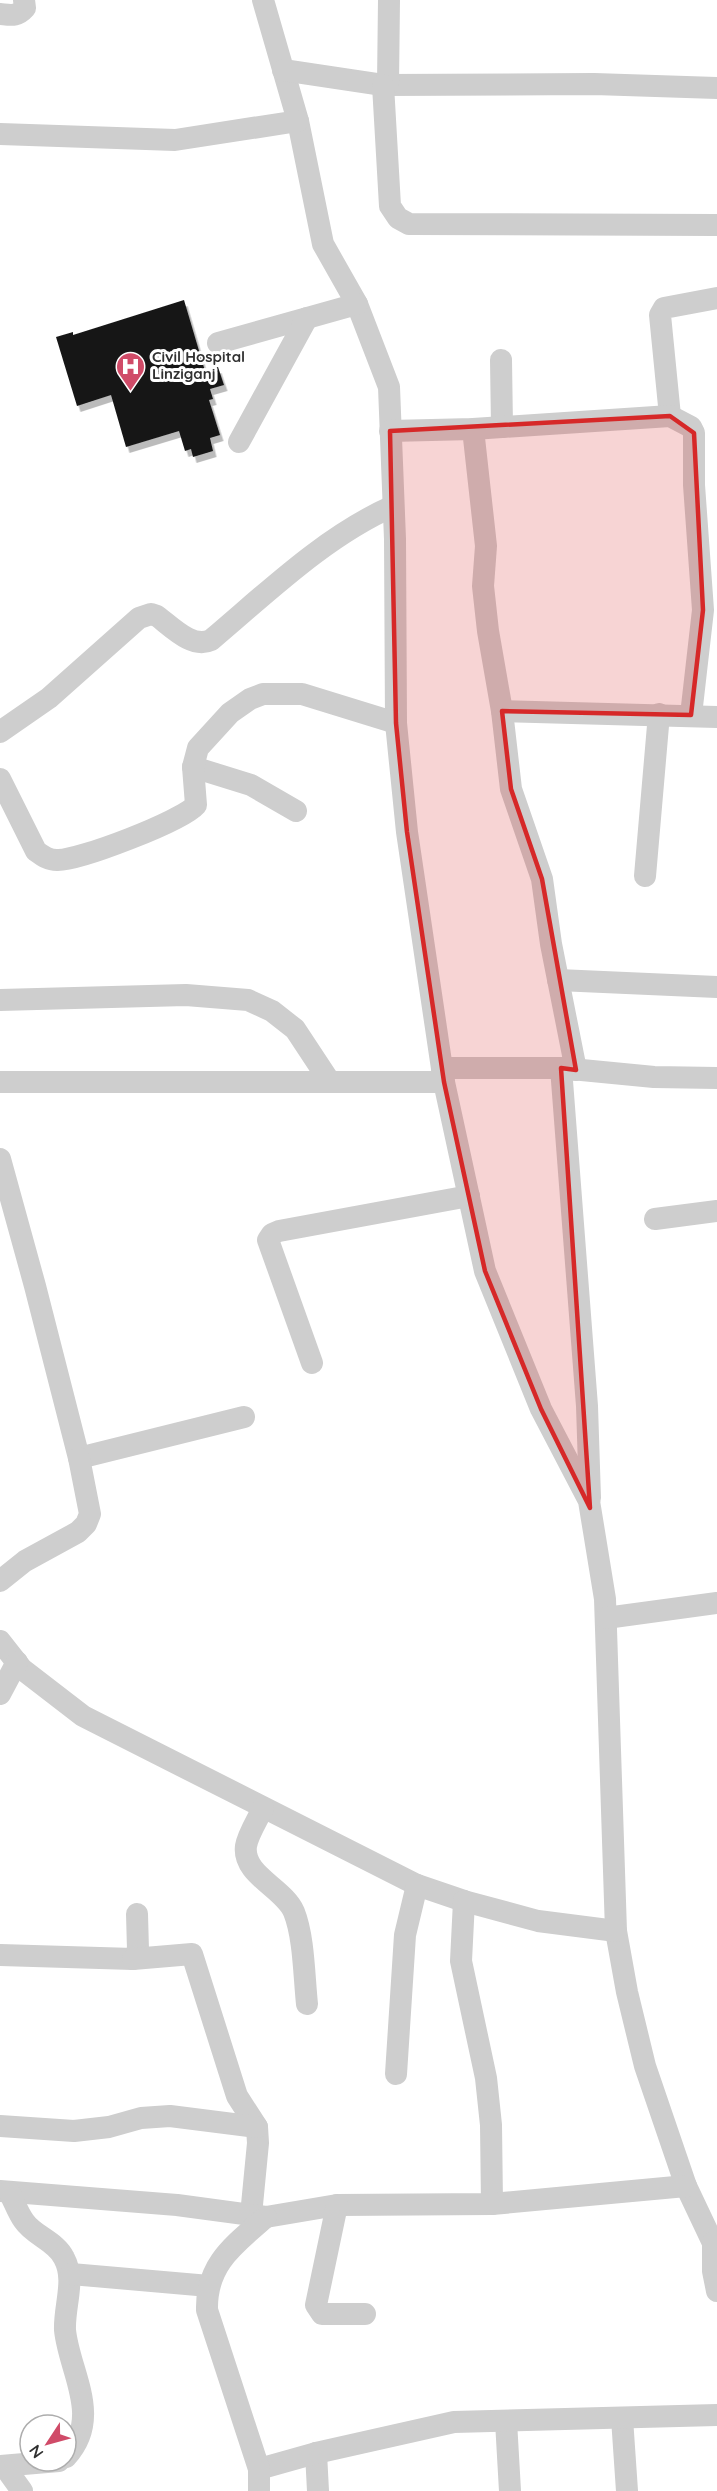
<svg xmlns="http://www.w3.org/2000/svg" width="717" height="2491" viewBox="0 0 717 2491" font-family="Quicksand,sans-serif">
	<style>
		.building { fill: #181818; filter: url(#shadow) }
		.lines { fill: none; stroke-linecap: round; stroke-linejoin: round }
		.minor { stroke: #cecece; stroke-width: 22 }
		.marked { fill: #d62828; fill-opacity: 0.2; stroke: #d62828; stroke-width: 4.5; stroke-linejoin: round }
		.labels { text-anchor: middle; stroke-width: 6; stroke-linejoin: round; paint-order: stroke }
		.poi-label { font-size: 15px; font-weight: bold; fill: #313131; stroke: #fff; text-anchor: start }
	</style>
	<defs>
		<filter id="shadow"><feDropShadow dx="3.5" dy="6" stdDeviation="0" flood-color="#0004"/></filter>
	</defs>
	<rect width="100%" height="100%" fill="#fff"/>
	<polygon class="building" points="184,300 205,371 218,367 224,385 210,389 213,399 209,400 220,435 210,438 213,451 193,457 191,449 185,451 179,431 126,447 111,395 77,406 56,337 73,332 73,335"/>
	<g class="lines">
		<g class="minor">
			<polyline points="263,0 298,121 323,244 357,304 389,387 395,539 396,723 407,832 444,1082 485,1271 541,1409 589,1501 605,1599 616,1931 627,1992 645,2066 686,2186 713,2243 717,2243"/>
			<path d="M0,14C11,15 17,17 25,8L24,0"/>
			<polyline points="283,70 383,85 594,84 717,88"/>
			<polyline points="388,84 389,0"/>
			<polyline points="383,85 390,206 398,218 409,224 717,225"/>
			<polyline points="0,134 175,140 298,121"/>
			<polyline points="218,343 357,304"/>
			<polyline points="501,360 502,427"/>
			<polyline points="670,416 660,315 664,308 717,298"/>
			<polyline points="473,429 486,546 483,586 488,631 502,711 511,789 542,879 551,944 576,1070"/>
			<polyline points="390,431 473,429 670,416 691,427 694,433 694,485 703,610 691,715"/>
			<polyline points="239,442 307,318"/>
			<polyline points="502,711 717,717"/>
			<path d="M0,732L49,698L139,618L151,614L157,616C172,627 192,649 211,640C268,592 324,537 393,506"/>
			<polyline points="193,767 251,785 296,811"/>
			<path d="M0,779L36,851C43,856 48,860 57,860C78,861 182,821 196,805L193,767L198,748L230,713L250,699L263,694H302L396,723"/>
			<polyline points="645,876 659,714"/>
			<polyline points="558,980 717,987"/>
			<polyline points="0,1000 186,995 248,1000 272,1011 295,1029 330,1082"/>
			<polyline points="442,1068 561,1068 654,1077 717,1078"/>
			<polyline points="561,1068 587,1406 590,1498"/>
			<polyline points="0,1082 444,1082"/>
			<polyline points="0,1159 35,1286 79,1458 244,1417"/>
			<polyline points="655,1219 717,1211"/>
			<polyline points="312,1363 268,1240 272,1234 279,1231 469,1196"/>
			<polyline points="0,1581 25,1561 78,1532 86,1524 90,1514 79,1458"/>
			<polyline points="606,1618 717,1603"/>
			<polyline points="0,1641 22,1669 83,1716 417,1885 464,1901 538,1921 616,1931"/>
			<polyline points="0,1694 17,1662"/>
			<path d="M263,1808C258,1819 248,1834 246,1846C242,1875 284,1888 294,1912C304,1937 304,1976 307,2004"/>
			<polyline points="464,1901 461,1961 486,2078 491,2125 492,2204"/>
			<polyline points="0,1955 133,1959 138,1950 137,1914"/>
			<polyline points="133,1959 192,1954 237,2096 257,2127 258,2143 251,2215"/>
			<polyline points="396,2074 405,1935 417,1885"/>
			<polyline points="0,2126 74,2131 109,2127 141,2118 170,2116 257,2127"/>
			<polyline points="0,2191 177,2205 266,2217 337,2205 492,2204 686,2186"/>
			<path d="M9,2192C14,2201 18,2213 24,2221C34,2236 56,2241 64,2258C76,2280 64,2305 65,2330C69,2372 103,2417 66,2457"/>
			<polyline points="337,2205 316,2305 322,2314 365,2314"/>
			<polyline points="713,2243 713,2271 717,2291"/>
			<polyline points="71,2274 209,2286"/>
			<polyline points="622,2418 627,2491"/>
			<polyline points="506,2421 510,2491"/>
			<polyline points="316,2453 318,2491"/>
			<polyline points="0,2466 59,2461"/>
			<polyline points="4,2466 22,2491"/>
			<polyline points="259,2469 316,2453 454,2422 717,2415"/>
			<path d="M259,2491V2469L207,2310C206,2264 234,2245 266,2217"/>
		</g>
	</g>
	<path class="marked" d="M670,416L694,433L703,610L691,715L502,711L511,789L542,879L576,1070L561,1068L590,1508L541,1409L485,1271L444,1082L407,832L396,723L390,431Z"/>
	<defs>
		<symbol id="hospital-pin" viewBox="-11 -11 22 30"><path d="M0 17L-7.5 6A9.5 9.5 0 1 1 7.5 6Z" fill="#d04b68" stroke="#fff"/><path d="M-5-5h3v3.5h4V-5h3V5h-3V1.5h-4V5h-3Z" fill="#fff"/></symbol>
	</defs>
	<g fill-rule="evenodd">
		<use href="#hospital-pin" x="114" y="350" width="33" height="45"/>
	</g>
	<g class="labels">
		<g class="poi-label">
			<text x="152" y="362">Civil Hospital<tspan x="152" dy="17">Linziganj</tspan></text>
		</g>
	</g>
	<g transform="translate(48 2443) rotate(234)"><circle r="28" fill="#ffffff" stroke="#adadad" stroke-width="1.5"/>
	<path d="M0-4.5L10 22L0 15L-10 22Z" fill="#d04b68"/>
	<text y="-9" font-size="16" font-weight="bold" text-anchor="middle" fill="#313131">N</text>
	</g>
</svg>
